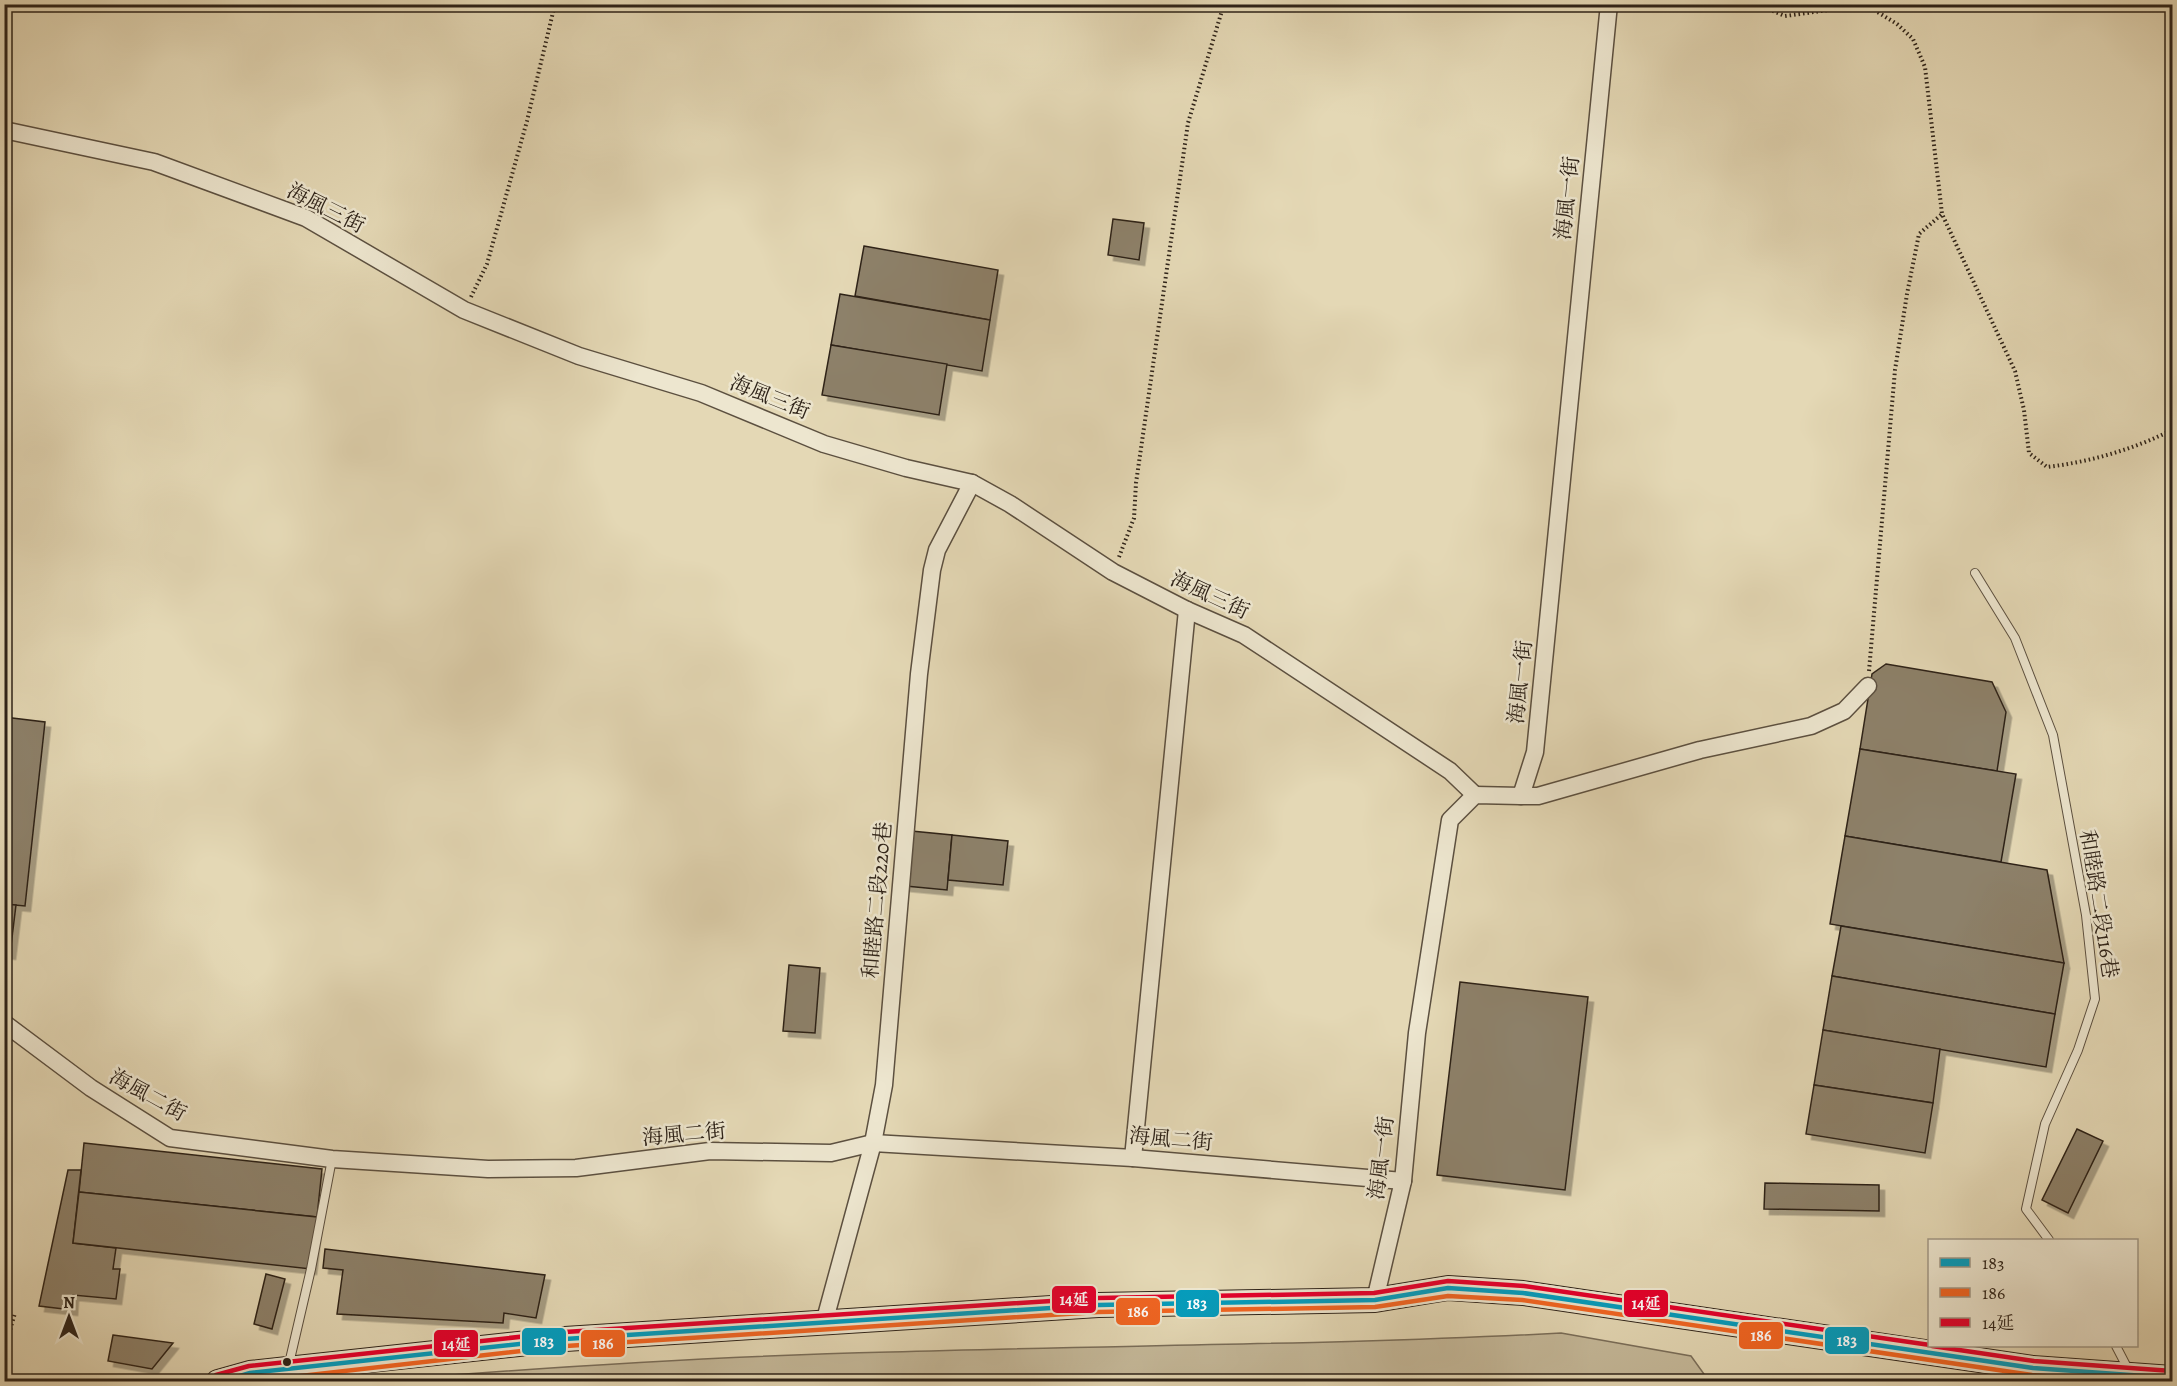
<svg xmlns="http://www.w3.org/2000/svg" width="2177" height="1386" viewBox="0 0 2177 1386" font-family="Alegreya,'Noto Serif TC',serif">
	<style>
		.green { fill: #c5b99a; stroke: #7a6e5a; stroke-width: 1.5 }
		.building { fill: #8d816a; stroke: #2e2319; stroke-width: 1.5; filter: url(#shadow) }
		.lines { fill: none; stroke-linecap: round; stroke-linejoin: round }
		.lane-casing { stroke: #5c5040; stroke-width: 10 }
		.street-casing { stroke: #5c5040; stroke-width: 19 }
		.secondary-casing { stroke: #2e2319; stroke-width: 26 }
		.path { stroke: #2e2319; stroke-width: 4; stroke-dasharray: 1.5 3; stroke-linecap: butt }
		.lane { stroke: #ede6cf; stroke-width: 8 }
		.street { stroke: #ede6cf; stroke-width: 16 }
		.secondary { stroke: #ede6cf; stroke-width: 24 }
		.bus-1-casing { stroke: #ede6cf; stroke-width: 9 }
		.bus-2-casing { stroke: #ede6cf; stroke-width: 9 }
		.bus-3-casing { stroke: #ede6cf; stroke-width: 9 }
		.bus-1 { stroke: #059cbc; stroke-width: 4.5 }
		.bus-2 { stroke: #f26522; stroke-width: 4.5 }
		.bus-3 { stroke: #e4002b; stroke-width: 4.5 }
		.bus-dot { fill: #2e2319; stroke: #ede6cf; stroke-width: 2 }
		.labels { text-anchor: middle; stroke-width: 5; stroke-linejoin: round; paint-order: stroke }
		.street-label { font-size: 21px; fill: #2e2319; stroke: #ede6cf }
		.line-badge { stroke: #ede6cf; stroke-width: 2 }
		.badge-label { font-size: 16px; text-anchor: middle; font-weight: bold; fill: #fff }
	</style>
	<defs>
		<filter id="shadow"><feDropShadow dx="5.5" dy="5.5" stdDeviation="0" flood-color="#0004"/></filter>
	</defs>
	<rect width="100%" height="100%" fill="#e4d8b5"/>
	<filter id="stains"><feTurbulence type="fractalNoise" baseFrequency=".00333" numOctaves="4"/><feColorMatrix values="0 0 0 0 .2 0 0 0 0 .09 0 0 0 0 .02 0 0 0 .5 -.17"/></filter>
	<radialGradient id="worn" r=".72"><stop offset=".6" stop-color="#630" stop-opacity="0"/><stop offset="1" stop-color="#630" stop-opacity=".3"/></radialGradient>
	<path class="green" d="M1561,1333L1691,1356L1709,1381H399L401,1379C564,1366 727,1356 890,1352C1114,1345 1338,1345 1561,1333Z"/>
	<g class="building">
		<polygon points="1113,219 1144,223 1139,260 1108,255"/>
		<polygon points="864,246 998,270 990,320 855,296"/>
		<polygon points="840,294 990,320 982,371 831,345"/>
		<polygon points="831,345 947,364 939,415 822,395"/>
		<polygon points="1886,664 1992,682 2006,712 1997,771 1860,749 1872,674"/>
		<polygon points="4,717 45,722 25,906 4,904"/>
		<polygon points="1860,749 2016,774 2001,862 1845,836"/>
		<polygon points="901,830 952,835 947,890 895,885"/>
		<polygon points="952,835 1008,841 1003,885 948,880"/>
		<polygon points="1845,836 2047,870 2064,963 1830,924"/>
		<polygon points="4,904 16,905 10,954 4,953"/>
		<polygon points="1841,926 2064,963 2055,1014 1832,976"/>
		<polygon points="789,965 820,968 815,1033 783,1031"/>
		<polygon points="1832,976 2055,1014 2046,1067 1823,1030"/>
		<polygon points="1460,982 1588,997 1565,1190 1437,1175"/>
		<polygon points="1823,1030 1940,1049 1933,1103 1814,1085"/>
		<polygon points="1814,1085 1933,1103 1925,1153 1806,1134"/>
		<polygon points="2077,1129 2103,1141 2068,1213 2042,1200"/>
		<polygon points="84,1143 322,1169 317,1217 79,1192"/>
		<polygon points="68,1170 81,1170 73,1243 116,1248 113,1269 120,1269 116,1299 73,1295 72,1310 39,1306"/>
		<polygon points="1765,1183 1879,1185 1879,1211 1764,1209"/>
		<polygon points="79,1192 317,1217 311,1269 73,1243"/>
		<polygon points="325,1249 545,1275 536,1318 504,1313 503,1323 337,1314 343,1270 323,1268"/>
		<polygon points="266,1274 285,1279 272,1329 254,1324"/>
		<polygon points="113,1335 173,1343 152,1369 108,1361"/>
	</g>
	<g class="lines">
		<defs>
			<g id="lane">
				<polyline points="1975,573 2015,638 2053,735 2086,915 2095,999 2078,1050 2045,1124 2026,1209 2049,1240"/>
				<polyline points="2116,1346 2129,1371"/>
				<polyline points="288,1368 311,1269 332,1159"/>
			</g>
			<g id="street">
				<polyline points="4,130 154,162 306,218 464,310 579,356 701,393 824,444 906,468 972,483 1010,504 1113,572 1187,610 1244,635 1450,771 1475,795"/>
				<polyline points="1521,796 1538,796 1700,750 1811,726 1844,711 1868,686"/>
				<polyline points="4,1023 91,1088 170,1138 332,1159 488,1169 576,1168 710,1151 831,1153 873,1143 1133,1158 1403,1181"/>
				<polyline points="1133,1158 1187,610"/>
				<polyline points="1375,1300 1403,1181 1417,1033 1450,820 1475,795 1521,796 1535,752 1609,4"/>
				<polyline points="824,1323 873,1143 884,1085 919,674 932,570 937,550 972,483"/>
			</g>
			<polyline id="secondary" points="218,1382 250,1373 565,1339 1098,1305 1375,1300 1448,1288 1523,1293 2033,1368 2172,1378"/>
		</defs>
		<use href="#lane" class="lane-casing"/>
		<use href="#street" class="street-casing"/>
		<use href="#secondary" class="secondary-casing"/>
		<g class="path">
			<path d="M1756,4L1785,16L1851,7L1871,8L1897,24L1913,39L1925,67L1942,214L2015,371L2024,410L2029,453L2047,467C2090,462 2134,449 2172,430"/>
			<polyline points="471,297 487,264 527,121 555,4"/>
			<polyline points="1119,557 1134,518 1136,483 1188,123 1224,4"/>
			<polyline points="1869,671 1895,370 1907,294 1919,234 1942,214"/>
			<polyline points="4,1351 15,1313"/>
		</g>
		<use href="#lane" class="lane"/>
		<use href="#street" class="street"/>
		<use href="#secondary" class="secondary"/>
		<defs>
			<polyline id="bus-1" points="220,1382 250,1373 565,1339 1098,1305 1375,1300 1448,1288 1523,1293 2033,1368 2172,1378"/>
			<polyline id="bus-2" points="247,1382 566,1346 1098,1312 1375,1307 1448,1296 1522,1300 2032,1375 2116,1382"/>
			<g id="bus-3">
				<polyline points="1932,1346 2034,1361 2172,1371"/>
				<polyline points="216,1375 249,1366 565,1332 1098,1298 1374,1293 1448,1281 1524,1286 1930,1345"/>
			</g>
		</defs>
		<use href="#bus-1" class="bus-1-casing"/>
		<use href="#bus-2" class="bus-2-casing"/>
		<use href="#bus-3" class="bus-3-casing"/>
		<use href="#bus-1" class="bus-1"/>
		<use href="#bus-2" class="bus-2"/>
		<use href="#bus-3" class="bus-3"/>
	</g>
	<circle class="bus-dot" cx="287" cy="1362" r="5"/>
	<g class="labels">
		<g class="street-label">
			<text transform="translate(1567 198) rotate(-84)" y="7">海風一街</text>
			<text transform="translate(326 208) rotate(27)" y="7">海風三街</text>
			<text transform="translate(770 397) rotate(22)" y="7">海風三街</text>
			<text transform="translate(1210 595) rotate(25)" y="7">海風三街</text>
			<text transform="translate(1520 682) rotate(-84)" y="7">海風一街</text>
			<text transform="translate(877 900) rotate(-85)" y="7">和睦路二段220巷</text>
			<text transform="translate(2099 904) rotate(81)" y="7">和睦路二段116巷</text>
			<text transform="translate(148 1095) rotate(29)" y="7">海風二街</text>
			<text transform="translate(684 1134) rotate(-5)" y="7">海風二街</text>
			<text transform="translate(1171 1139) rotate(5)" y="7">海風二街</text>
			<text transform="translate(1381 1158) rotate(-83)" y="7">海風一街</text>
		</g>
	</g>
	<g class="line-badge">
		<rect x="1051" y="1285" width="46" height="29" rx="6" fill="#e4002b"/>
		<rect x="1175" y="1289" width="45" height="29" rx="6" fill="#059cbc"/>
		<rect x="1623" y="1289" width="46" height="29" rx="6" fill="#e4002b"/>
		<rect x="1115" y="1297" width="46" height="29" rx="6" fill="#f26522"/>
		<rect x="1738" y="1321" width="46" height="29" rx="6" fill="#f26522"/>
		<rect x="1824" y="1326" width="46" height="29" rx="6" fill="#059cbc"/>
		<rect x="521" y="1327" width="46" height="29" rx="6" fill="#059cbc"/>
		<rect x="580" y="1329" width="46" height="29" rx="6" fill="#f26522"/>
		<rect x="433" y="1329" width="46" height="29" rx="6" fill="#e4002b"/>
	</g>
	<g class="badge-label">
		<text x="1074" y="1305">14延</text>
		<text x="1197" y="1309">183</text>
		<text x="1646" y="1309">14延</text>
		<text x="1138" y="1317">186</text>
		<text x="1761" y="1341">186</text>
		<text x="1847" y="1346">183</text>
		<text x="544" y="1347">183</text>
		<text x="603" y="1349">186</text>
		<text x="456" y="1350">14延</text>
	</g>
	<rect width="2177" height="1386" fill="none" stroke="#e4d8b5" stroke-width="24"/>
	<rect x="6" y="6" width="2165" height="1374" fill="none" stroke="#2e2319" stroke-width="3"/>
	<rect x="12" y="12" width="2153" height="1362" fill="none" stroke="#2e2319" stroke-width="1.5"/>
	<rect x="1928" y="1239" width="210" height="108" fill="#ede6cf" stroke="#a19886" stroke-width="1.5"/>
	<rect x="1940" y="1258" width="30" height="9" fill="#059cbc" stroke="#a19886" stroke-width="1.5"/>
	<text x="1982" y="1269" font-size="18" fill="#2e2319">183</text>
	<rect x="1940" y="1288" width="30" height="9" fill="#f26522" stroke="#a19886" stroke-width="1.5"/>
	<text x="1982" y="1299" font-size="18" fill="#2e2319">186</text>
	<rect x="1940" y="1318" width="30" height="9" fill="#e4002b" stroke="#a19886" stroke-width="1.5"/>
	<text x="1982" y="1329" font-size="18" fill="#2e2319">14延</text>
	<g transform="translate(69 1317)" stroke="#ede6cf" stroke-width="4.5" paint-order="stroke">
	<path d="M0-4.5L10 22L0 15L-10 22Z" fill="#2e2319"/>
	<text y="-9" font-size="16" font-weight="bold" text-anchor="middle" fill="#2e2319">N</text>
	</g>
	<rect width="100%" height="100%" filter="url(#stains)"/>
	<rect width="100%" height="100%" fill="url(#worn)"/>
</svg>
